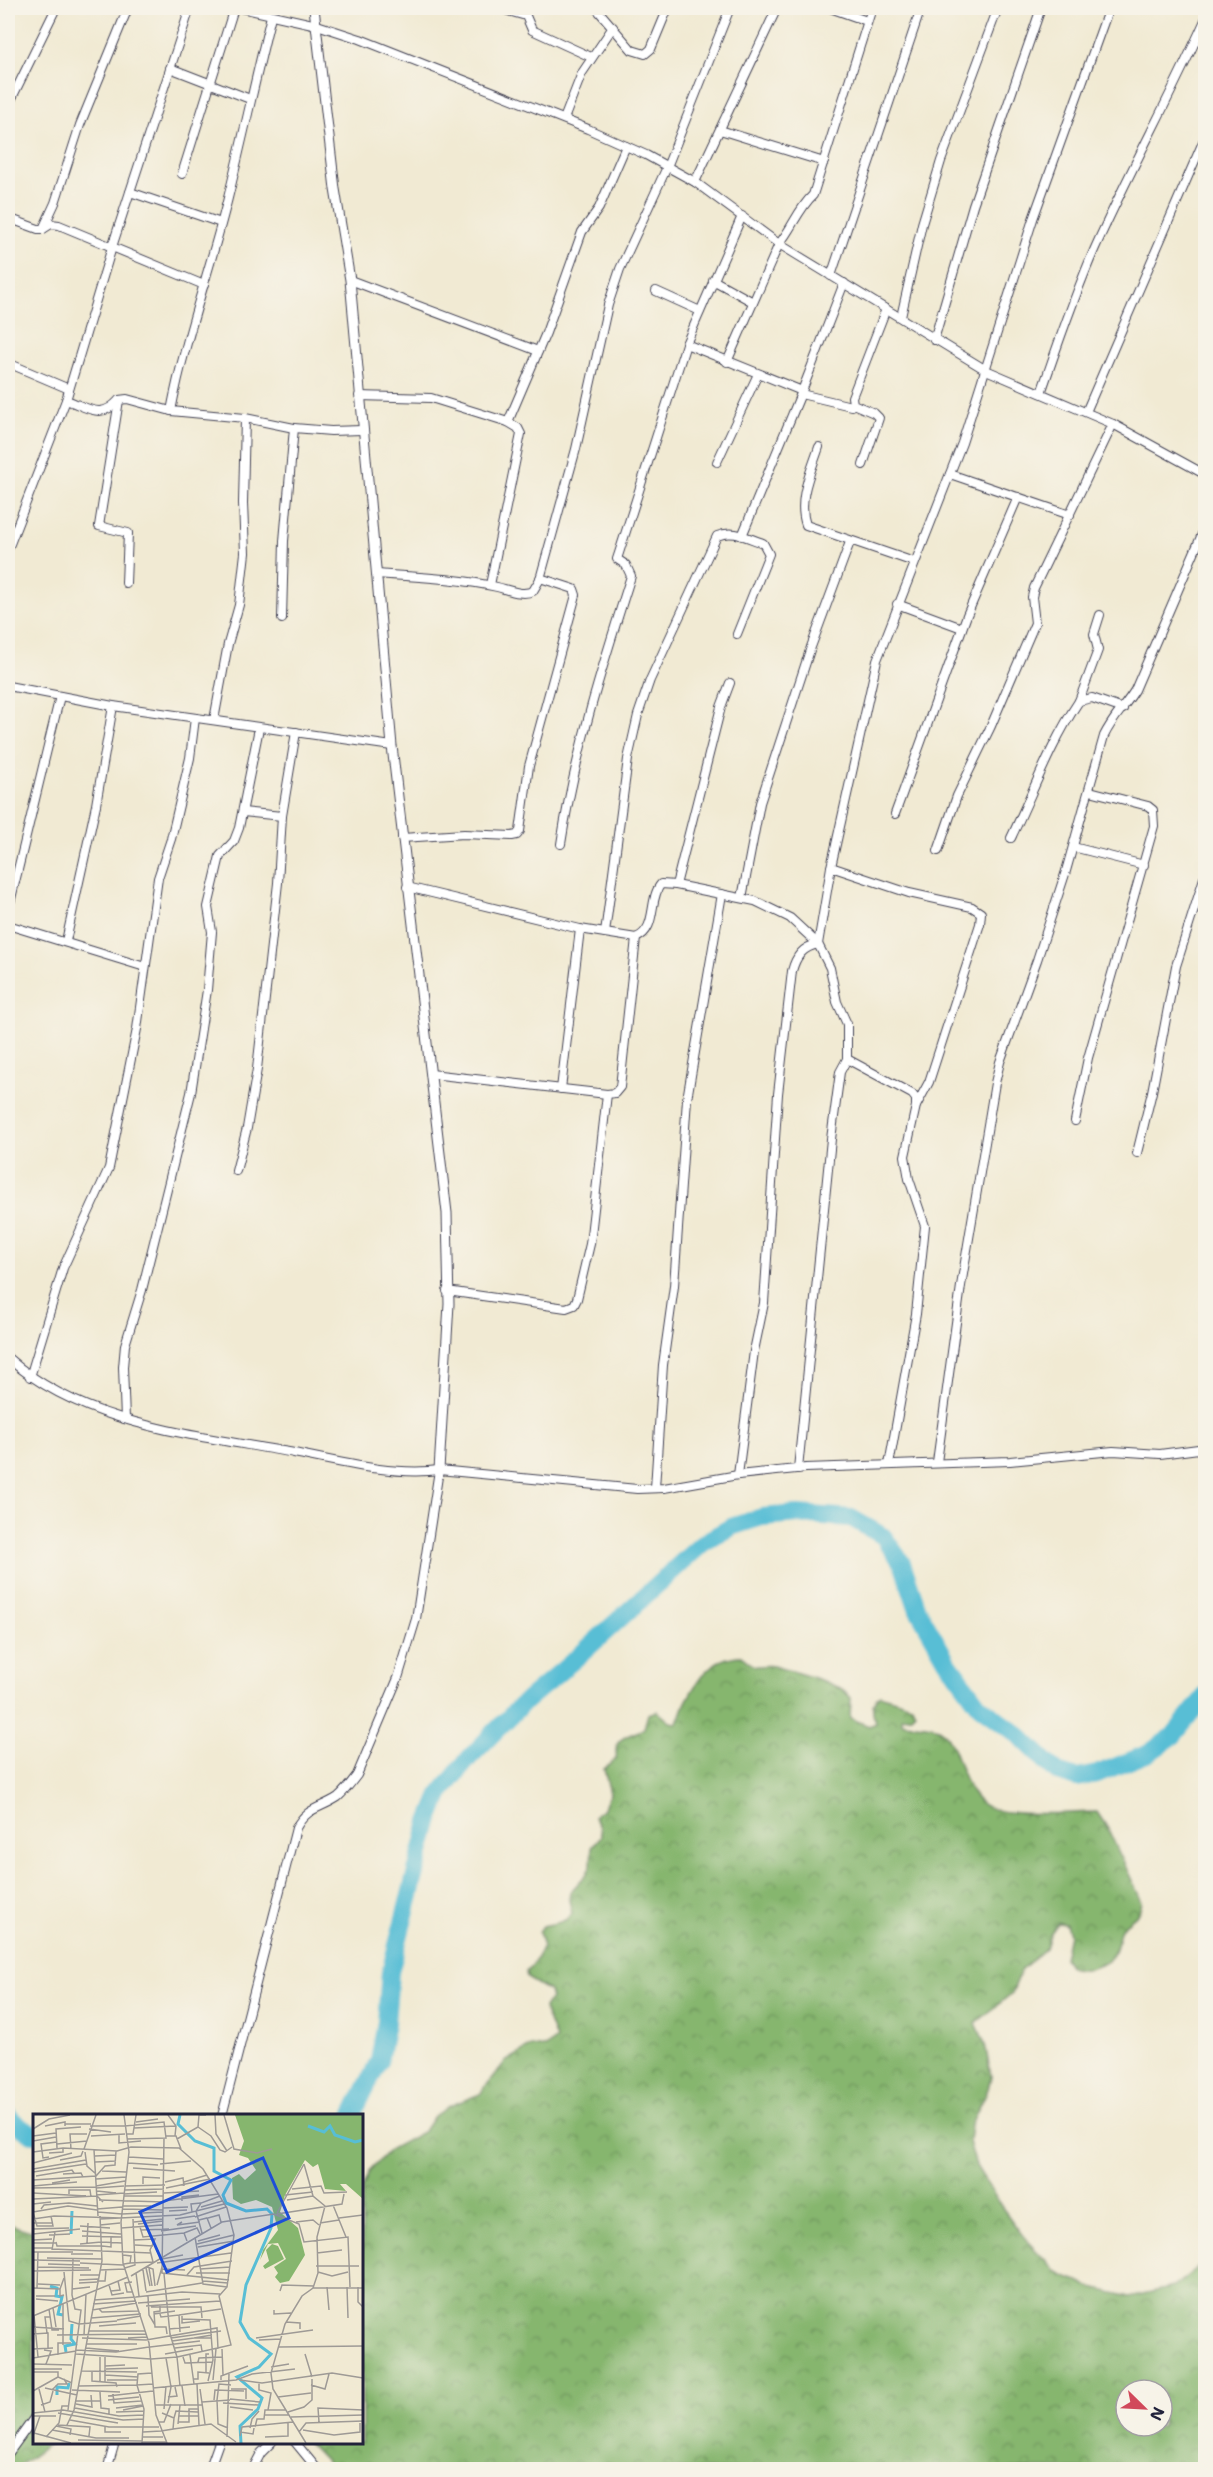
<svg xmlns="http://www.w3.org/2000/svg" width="1213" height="2477" viewBox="0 0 1213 2477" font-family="'Shantell Sans',sans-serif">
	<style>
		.forest { fill: url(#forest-crowns); stroke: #546c54; stroke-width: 1.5; fill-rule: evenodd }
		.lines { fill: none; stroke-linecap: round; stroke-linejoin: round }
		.river { stroke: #58bed5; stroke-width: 18 }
		.minor-casing { stroke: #414052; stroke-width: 10 }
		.tertiary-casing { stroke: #414052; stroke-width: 11 }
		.minor { stroke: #fff; stroke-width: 8 }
		.tertiary { stroke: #fff; stroke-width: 9 }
		.inset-river { fill: none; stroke: #58bed5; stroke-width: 3 }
		.inset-road { fill: none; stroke: #9e9a96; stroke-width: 1.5 }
		.view { fill: #1d4ed8; fill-opacity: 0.15; stroke: #1d4ed8; stroke-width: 3 }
		.inset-edge { fill: none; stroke: #22223b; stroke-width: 3 }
	</style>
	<defs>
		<pattern id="forest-crowns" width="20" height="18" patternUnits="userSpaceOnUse" patternTransform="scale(1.5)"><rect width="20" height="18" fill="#86b66e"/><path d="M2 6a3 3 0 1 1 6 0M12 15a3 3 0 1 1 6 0" fill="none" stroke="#6d945c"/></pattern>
	</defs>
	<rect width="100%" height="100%" fill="#f7f3e8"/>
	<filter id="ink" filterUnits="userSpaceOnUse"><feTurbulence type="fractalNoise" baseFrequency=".0167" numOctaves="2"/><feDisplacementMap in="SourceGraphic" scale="12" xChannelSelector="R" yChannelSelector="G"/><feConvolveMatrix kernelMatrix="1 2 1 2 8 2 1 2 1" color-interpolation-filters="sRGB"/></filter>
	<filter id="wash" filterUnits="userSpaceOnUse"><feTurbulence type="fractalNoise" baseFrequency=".008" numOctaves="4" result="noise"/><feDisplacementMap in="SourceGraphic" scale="24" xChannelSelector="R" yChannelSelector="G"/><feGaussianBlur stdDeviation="1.35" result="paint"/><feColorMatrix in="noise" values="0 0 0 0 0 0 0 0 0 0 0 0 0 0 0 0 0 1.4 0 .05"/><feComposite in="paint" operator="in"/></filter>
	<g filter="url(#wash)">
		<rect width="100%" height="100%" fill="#f1ead3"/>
		<g class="forest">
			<path d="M741,1656L754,1666C761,1667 767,1664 773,1666C792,1672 840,1682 851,1698L850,1718L869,1726L875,1723C873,1711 869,1704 880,1695L912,1705L915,1712L911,1716L902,1717V1722C913,1726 926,1722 938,1728C959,1740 959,1787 982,1804C1002,1819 1071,1812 1097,1812L1107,1827L1142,1902C1138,1919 1132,1916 1122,1927C1118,1933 1119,1939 1117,1945C1112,1966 1088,1973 1070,1967L1064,1958L1069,1934L1066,1924L1058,1923L1050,1934L1046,1948L1022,1969L1012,1993L976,2023L985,2044L991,2076L988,2089L971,2124L969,2142L976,2166L1001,2206L1026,2240L1056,2271L1088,2287L1130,2297L1173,2287L1205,2262V2469L334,2470L308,2443L362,2442V2189L370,2170L389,2150L424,2131L434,2116L447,2107L480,2094L505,2062L532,2046L546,2048L556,2039L544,2008L551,1999L549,1991L527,1978L526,1972L532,1966L543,1947L539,1932L543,1926C554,1923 567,1923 572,1913L569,1900L570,1892L586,1875L591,1865L592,1847L601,1836L600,1827L594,1817L595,1814L603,1810L610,1794L604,1769L616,1759C617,1756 616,1753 616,1749C617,1736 636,1734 644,1728L648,1714L657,1711L670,1722L676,1723C682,1718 682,1709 686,1702C699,1677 711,1657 741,1656ZM1126,2390H1162V2426H1126Z"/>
			<polygon points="8,2224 34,2232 34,2442 50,2443 13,2470 8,2469"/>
		</g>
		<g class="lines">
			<g class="river">
				<polyline points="8,2116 22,2128 34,2135"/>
				<polyline points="352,2116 379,2061 386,2023 390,1972 429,1822 441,1793 469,1758 520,1706 580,1655 703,1543 731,1527 762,1517 797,1514 851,1518 883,1536 902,1563 918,1610 947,1661 979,1705 1021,1737 1057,1772 1077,1778 1097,1774 1149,1753 1173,1736 1206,1695"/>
			</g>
		</g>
	</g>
	<g filter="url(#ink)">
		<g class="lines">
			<defs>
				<g id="minor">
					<polyline points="241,8 317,25 360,39 588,129 646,155 695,182 779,244 986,370 1113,424 1206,475"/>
					<polyline points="422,8 423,8"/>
					<polyline points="498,8 526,16 532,30 591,57"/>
					<polyline points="596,8 632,50 645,54 651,49 668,8"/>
					<polyline points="830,8 867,21"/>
					<polyline points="170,68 250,99"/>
					<polyline points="8,106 56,8"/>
					<polyline points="564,119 582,73 613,27"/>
					<polyline points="720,130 824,162"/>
					<polyline points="182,174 234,8"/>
					<polyline points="695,182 777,8"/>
					<polyline points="130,192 221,223"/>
					<polyline points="8,218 38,229 43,229 51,224 59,225 204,285"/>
					<polyline points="43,229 55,203 80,125 128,8"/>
					<polyline points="831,276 921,8"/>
					<polyline points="350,280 538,351"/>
					<polyline points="713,280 753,302"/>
					<polyline points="656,291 700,311"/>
					<polyline points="901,317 922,224 941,161 998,8"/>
					<polyline points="934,340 973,205 1041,8"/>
					<polyline points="686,344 802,391 801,394 851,406"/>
					<path d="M727,362L779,244C792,229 798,209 813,195L872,8"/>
					<polyline points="8,363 69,389"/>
					<path d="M1041,393C1058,344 1074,296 1095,248C1130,170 1171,96 1206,18"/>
					<polyline points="359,396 431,398 508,422 518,428 521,434 490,585"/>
					<path d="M66,400C89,408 101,420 119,400L127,399L171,411L245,418L294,428L331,431L362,430"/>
					<polyline points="119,400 99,526 128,533 126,583"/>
					<path d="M171,411C185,338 210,270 228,198C243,138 256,76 271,16"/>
					<polyline points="1086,412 1206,135"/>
					<polyline points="508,422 546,333 582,232 599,208 626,146"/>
					<path d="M819,447C811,472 797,499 806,525L914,562"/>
					<polyline points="717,462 758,374"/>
					<polyline points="863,465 879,418 874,413 853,404 852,397 886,309"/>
					<polyline points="950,474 1070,515"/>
					<polyline points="742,536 802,391 844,283"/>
					<polyline points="8,549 66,400 112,247 190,8"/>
					<path d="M376,574C416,577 458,578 497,587C509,590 522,596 533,591L540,579L576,449L608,305L620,269L667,167L730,8"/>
					<polyline points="897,604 962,628"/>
					<polyline points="282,619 284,541 294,428"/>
					<polyline points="8,686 113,706 392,746"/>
					<polyline points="1079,701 1098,650 1094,634 1100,615"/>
					<polyline points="214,720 228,644 239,605 245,553 243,503 245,418"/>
					<polyline points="243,812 282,816"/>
					<polyline points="895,814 967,615 1018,497"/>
					<polyline points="402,838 464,834 512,836 517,835 520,831 529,766 576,595 574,589 540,578"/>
					<path d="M1011,838C1033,792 1051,743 1079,701L1092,698L1123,709"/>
					<path d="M561,844C575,752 603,664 631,576L626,565L617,559L619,553L686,344L742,216"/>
					<polyline points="1073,847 1144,865"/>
					<polyline points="938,851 957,796 991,726 1035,623 1032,597 1034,588 1113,424"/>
					<polyline points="831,867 909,893 972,907 981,913 980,924 929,1082 916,1106"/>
					<polyline points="676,885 721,707 730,683"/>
					<path d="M407,887L580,929L636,938C658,929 648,899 661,884L676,885L755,901L790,918L818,944L830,968L837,1002L847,1024V1059L912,1094L916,1099V1106L905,1156L909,1179L925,1226L916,1314L889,1465"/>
					<polyline points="742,898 760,803 811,647 850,542"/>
					<polyline points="8,911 60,696"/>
					<polyline points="8,925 145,967"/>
					<path d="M605,933L628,759L638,715L650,680L717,536C734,529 747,538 763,543L769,554L737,634"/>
					<polyline points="66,941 96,805 113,706"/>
					<polyline points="818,944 831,867 877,660 962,443 1033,219 1109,8"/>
					<polyline points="431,1074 607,1094 615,1093 620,1087 636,938"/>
					<polyline points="561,1089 580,929"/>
					<polyline points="1075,1121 1088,1058 1154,826 1153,810 1148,806 1090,791"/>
					<polyline points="1137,1153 1152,1092 1176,966 1206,872"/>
					<polyline points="236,1171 247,1128 257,1069 278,883 282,816 296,732"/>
					<polyline points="447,1291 566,1308 574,1305 577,1299 590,1244 607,1094"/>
					<path d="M8,1358C84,1426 197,1435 294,1453C339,1462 394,1476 439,1470L637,1489L664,1488L738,1475L806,1468L1010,1461L1113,1451L1160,1454L1206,1448"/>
					<polyline points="30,1377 63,1268 109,1168 137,1029 158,878 171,839 190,758 195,718"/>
					<polyline points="125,1419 123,1367 125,1345 142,1290 191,1093 207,990 212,932 208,907 220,856 234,841 239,828 259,728"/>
					<path d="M937,1462L961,1286L995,1083L1000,1062L1037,960L1066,871L1104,736C1112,719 1125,706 1135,690L1206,525"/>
					<polyline points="798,1469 831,1139 840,1072 847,1059"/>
					<path d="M738,1475L754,1351L764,1303L778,1094L792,971C796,956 803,947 818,944"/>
					<polyline points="655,1488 663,1365 674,1286 687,1099 722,894"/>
					<path d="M222,2116L296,1828C307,1807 320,1809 338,1797C346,1790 351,1783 357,1775L398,1678L416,1619L439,1470"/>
					<polyline points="295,2442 318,2470"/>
					<polyline points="8,2454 34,2418"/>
					<polyline points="107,2470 115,2442"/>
					<polyline points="209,2470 219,2442"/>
					<polyline points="252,2470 261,2453 272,2442"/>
				</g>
				<polyline id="tertiary" points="314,8 335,189 350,280 392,746 447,1213 449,1304 439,1470"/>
			</defs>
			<use href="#minor" class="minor-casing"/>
			<use href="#tertiary" class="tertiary-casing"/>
			<use href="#minor" class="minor"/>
			<use href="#tertiary" class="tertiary"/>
		</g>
	</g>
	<g transform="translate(33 2114)">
		<rect width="330" height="330" fill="#f1ead3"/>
		<path d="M202,1H330V85L313,70H307L313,77L292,75L285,50L280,53L272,46L252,81L247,98L265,114L272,141L256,167L247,169L242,163L245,159L241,153L253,145L245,129L235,130L227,146L230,136L245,116L239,93L223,86L208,90L200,85L199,64L206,60L212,66L223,56L215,44L206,41L211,27ZM239,130L245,132L251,145L232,155L230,152L236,147L233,136Z" fill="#86b66e"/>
		<path class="inset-river" d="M147,1L145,10L162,27L181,34V57L198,66L190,81L193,89L213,97L234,95L239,100L238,114L213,171L207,208L216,224L238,240L226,253L204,263L229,284L225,295L207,312L208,329M275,12L291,18L297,12L302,21L322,28L330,26M38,120L39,97M17,172L24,174L23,182L29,183L25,200L30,201M33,238L32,232L42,230L38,225L39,210M24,281V273L35,274L36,269"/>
		<path class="inset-road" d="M91,1L96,38L88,108L90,149L116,229L123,301L134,329M135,1L143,12L142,22M182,1L183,20L194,37M191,1L201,35L224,39L239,35M103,8L125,5M32,10H58M12,12L32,8V12M57,12H92M92,12L131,8L133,24L94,25M165,13L178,22L187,36L192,38L199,33M101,14L143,12M0,15L16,5L37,1M56,15L78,18M86,20V29L108,27M93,20H100L103,1M0,22L23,19M58,22L92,20M133,22H143L148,35M131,24L129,159L196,166M144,25L165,13L166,1H173M0,27L23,23M24,30L54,27M24,34L23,15L48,13M38,35L37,20H54M51,35L63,1M61,36L65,102M0,38L30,34L84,37L98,33L146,34L170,55L194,94L201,121L194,173L186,182L198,231L144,243L137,220L131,160M52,38L54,52L63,60M16,39L30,38V34M62,42L83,41M16,43L10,44L8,30L24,28M96,43L130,45M27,46L48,42L50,37M62,48L83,47M0,49L39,39M95,49L125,51M127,50L158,47M271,50L280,82L292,92L284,123L285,159L280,174L269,182L252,210L238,259L240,275L273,329M100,54L142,57M0,55L53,46M69,57L93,58M0,58L53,50M30,60L48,59L50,63M3,62L39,56L41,59M63,65L93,63M0,66L63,62L72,52L82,51L83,37M132,68L150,64L151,72M151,68L174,61M19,69L37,66M110,70V63L127,64M0,72L44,68M63,72L92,67M92,72L132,71M0,74L63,73M63,74L91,72M133,74L177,65M259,75L288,72L291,79L314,78M92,76L131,75M64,77L83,79M0,79L53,82M131,79L166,77M36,80V76H57L58,83M91,80L124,78M63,81L91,79M252,81L280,78M91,82H130M0,85L64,82L70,88M66,86L131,88M254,86L280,82M131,87L185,80M149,87V83L166,81M0,90L18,88M300,91L313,123M90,92H118M168,93L189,87M130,94L155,93M8,95L11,91L36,89L64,92M64,95L89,93M90,95L130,96M136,97L154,96M0,98L35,92L64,96M0,98L4,112H20L18,102M65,98L89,100M159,98L158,90L168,89M244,99L271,50M89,100L130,98M244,100L309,90L311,80M162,103L193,93M175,104L186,101L188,108M306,104L330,101M0,105L21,102L88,104M67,105L147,101L191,90M142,105L162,102M166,106L174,104L178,114M101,108L130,105M149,108L144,111L167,108M263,108L280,106L286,111M0,109H19M287,109L306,106M105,110L130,107M67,111L87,109M47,112L77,114M107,113L110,123L151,119L154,127M88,114L129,111M0,115L36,114M108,116L136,115M49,117L88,120M128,117L163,112M151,119L164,114L167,120M169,119L163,97L168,89L187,82M0,120L47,115M16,121L37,120M49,122L88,123M162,123L170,170L194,173M0,126L19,125M101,126L122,125L117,136L120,148M165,127L187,121M23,128L24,132H69M68,128L89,129M0,129H23M54,129L55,109M47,130L68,128M164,130L201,121M102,131L120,132M69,132L78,133V123M165,133L201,127M0,134H19M19,135L118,139M19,136L22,118M0,138H40M284,139L309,136M38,140H60M90,141L98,142L97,149L91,150M14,144L69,145M129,145L150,141M0,146L47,147M47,149L90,151M97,149L120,148M124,149L198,139M15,150L47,151M283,152H326M5,153L56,154M114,153L120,155L122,172M92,154L102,151L100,105M113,154L117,172M116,154L119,172M129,155L152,156M167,155L197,153M67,156L92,155M110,156L113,177M0,157L58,156M31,158L36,207L46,210M285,158L299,162L315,158M103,159L106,182M163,159H197M47,161H66M154,161L161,153L199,147M98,162L189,108L241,100L266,110L271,128L315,123L317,173M31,164L27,175V182L31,181M46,166L65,165M64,167H72L73,156M170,167L195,169M99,168L92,169L94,178H100M46,169L64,168M5,170L27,171M76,171L79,181L91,179M124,171L129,153M294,173L296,196M314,173L315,204M325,173V188L330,193M0,174L27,175M4,174L5,138M280,174H330M39,175L57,173M78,177L87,176L85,167M247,177L249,171L281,172M113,178L169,169M3,182H22M115,182L116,201L122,211M103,183L149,178L187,180M3,185L25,187M61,186L103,183M105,189L157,185M30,190V231M60,190L103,187M113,192L187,187M127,192V197L121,198L122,213H133L134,220M118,193H168L169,204M20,194L23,213M16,195L19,216H26M66,195L69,198L105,197M59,196L104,189M241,196V200L258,199M121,200L142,197M127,200L128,203L146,201L147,218M1,201L5,243M146,201L188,195M0,202L95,163M149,202V209L167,207M58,204L108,200M149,205L177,206L180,246L175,267M84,206L108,202M253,208L267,209V215M46,210L84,207M66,212L103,209M0,213L31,215M136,215L157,213M56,217H112M66,217H94M14,219L12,203H17M0,220L15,219V234M24,221L113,220M51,221L53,180M179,221L161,224H179M49,224L113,226L184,214L185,235M95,224L114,223M138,224L188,217M223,224L280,216M226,226L248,225M139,227L161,224M53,230H104M117,233L167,227M246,233L330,232M53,234L86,237M142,234L168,231L169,237M0,235L20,234M189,235L190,261M11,236L18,237L13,250M43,236L83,238L116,233M43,240L118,245M132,240L160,235M272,240L279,263M25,241V229H38M157,241L161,270M150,243L152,249L180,248M0,244L43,237M133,244L138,273L135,289M118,245L144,243L147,272M165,248L166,244L189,243M0,250L39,251M72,252L92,251M238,253L256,250M0,255H29M73,255L105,254M49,257L104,258M59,257V267L83,269L84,273M0,258H25V263L39,269M173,258V240H176M119,259L105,260L104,271L120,270M72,261L105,263M161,265H165V258L176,259M74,266H105M180,266L183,235M188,266V262L215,252M207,266L229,269L299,259L330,264M67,268V243M72,268V243M226,269V276L238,279L235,296M164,270L166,311M278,271L292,275L296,260M46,272L104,271L111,295L109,329M149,272L152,292M12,274L44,281M120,274L203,266L219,260L262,255M6,275L12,298M167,275L172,310M198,275H213V285M19,276L25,270H34L31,265M39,276L87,278M0,277L25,263M67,278L68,294L76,295V300M80,280L81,289L108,287M75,282L120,277M135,283L144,282L142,273M245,283L278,279M197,285L227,288M75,286L106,283M181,286L182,276L211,277M184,286L185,310L195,314M184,286L186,270L198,271M43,287H68M169,288L197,286M190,289L225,291M43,290L59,293L58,281M8,291L17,288L20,277M122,291H169M197,293L220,296M42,294L86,302L111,301M83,294L110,291M131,295L133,272M35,296L48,196L42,195L39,181L40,144M90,296L110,292M83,298L111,297M255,298L271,293L279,286V265M0,299L30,296L90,306L111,305M25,299L85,309M232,301H256M0,302H23M146,302H165M258,303L330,301M141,304L143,297L165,298M37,306L76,313H126M126,308H131L138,290M145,308H156V295H165M286,308L285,294L330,296M145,310L147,291M25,311L57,313L56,322M34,311L41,296L69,147L67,102M23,312L38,315L37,321M72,313V318H88M222,313L224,305H231L232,296H253M217,314L219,305L226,297M140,315L178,310L203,328M19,316L63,324H96M270,316L301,321L327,318V309M128,317L140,315L141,304L129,299M110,318L128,317M207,318L220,320L221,314M266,318L273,309L330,307M1,319L38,329M0,322L7,302M207,322L209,313L260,308M13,323L26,309L29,292H35M109,323H130M194,323L196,260M232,323L255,322V309M45,326L109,327M109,328H133"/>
		<path class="view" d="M230,44L256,104L134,158L107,98Z"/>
		<rect width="330" height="330" class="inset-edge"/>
	</g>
	<rect width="1213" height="2477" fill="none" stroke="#f7f3e8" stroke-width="30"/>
	<g transform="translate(1144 2408) rotate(114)"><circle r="28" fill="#f7f3e8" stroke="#a29fa3" stroke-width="1.5"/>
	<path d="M0-4.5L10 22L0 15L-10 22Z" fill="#d1495b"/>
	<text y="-9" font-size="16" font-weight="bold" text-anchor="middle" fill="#22223b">N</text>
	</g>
</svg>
